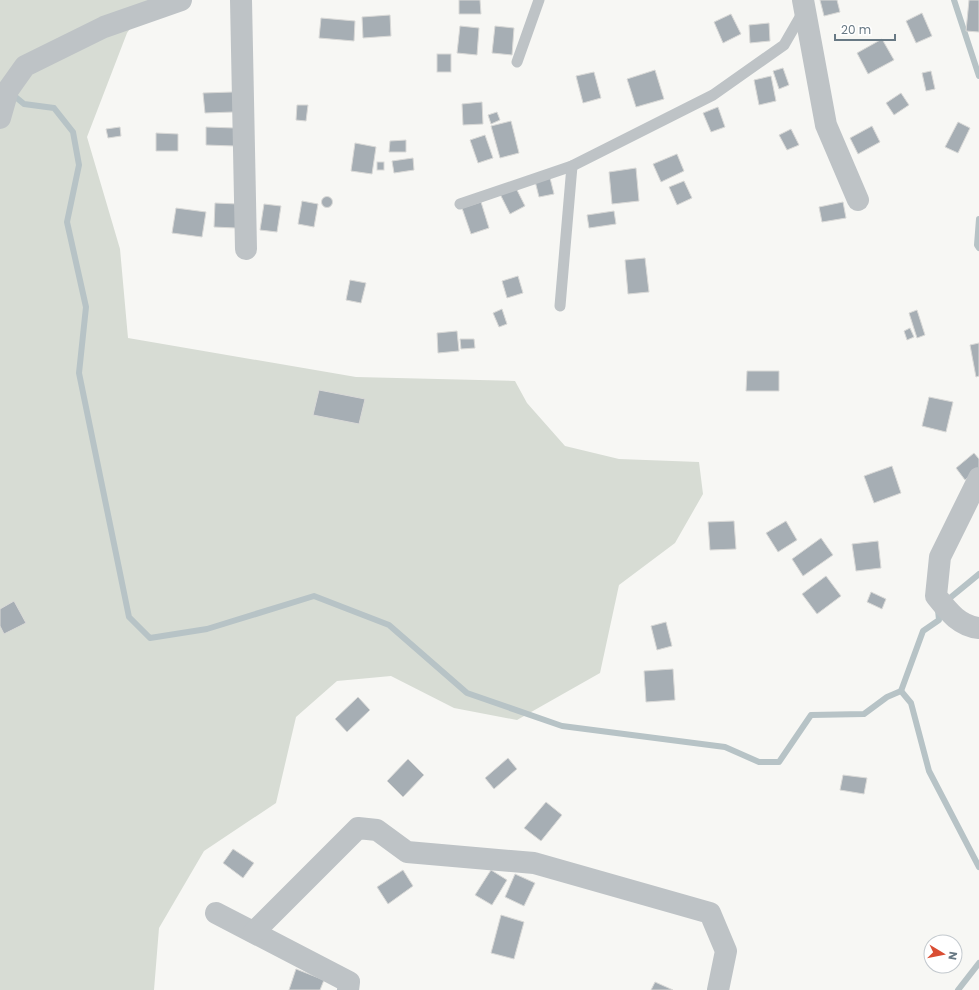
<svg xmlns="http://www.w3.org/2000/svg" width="979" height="990" viewBox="0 0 979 990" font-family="Poppins,sans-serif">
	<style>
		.green { fill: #d7dcd4 }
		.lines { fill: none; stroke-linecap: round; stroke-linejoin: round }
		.stream { stroke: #b7c3c6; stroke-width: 6 }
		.building { fill: #a6aeb4; stroke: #d9d9d7 }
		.service { stroke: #bec3c6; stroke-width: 11 }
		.minor { stroke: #bec3c6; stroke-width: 22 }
	</style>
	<rect width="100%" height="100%" fill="#f7f7f4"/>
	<polygon class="green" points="0,0 150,0 127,33 87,137 120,249 128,338 356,377 515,381 527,403 565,446 619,459 699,462 703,494 675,543 619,585 600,673 517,720 454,708 391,676 337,681 296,717 276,803 204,851 159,928 154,990 0,990"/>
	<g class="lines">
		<g class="stream">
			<polyline points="954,0 979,76"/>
			<polyline points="12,94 24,104 54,108 73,132 79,165 67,222 86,307 79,373 129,617 150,638 207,629 314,596 389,625 467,693 562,726 725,747 759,762 779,762 811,715 864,714 887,697 901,691 911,703 929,771 979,867"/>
			<polyline points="979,219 977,245 979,248"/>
			<polyline points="945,602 979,574"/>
			<polyline points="901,691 923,631 939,620 938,610"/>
			<polyline points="958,990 979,963"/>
		</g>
	</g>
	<g class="building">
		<polygon points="459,0 480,0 481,14 459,14"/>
		<polygon points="820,0 837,0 840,12 824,16"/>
		<polygon points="969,0 979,0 979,32 966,31"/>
		<polygon points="922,13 932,36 916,43 906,21"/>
		<polygon points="731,14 741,34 723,43 714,22"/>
		<polygon points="390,15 391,36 363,38 362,17"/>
		<polygon points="321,18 355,21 354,41 319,38"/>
		<polygon points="769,23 770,41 750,43 749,25"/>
		<polygon points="460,26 479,28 477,55 457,53"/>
		<polygon points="495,26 514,28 512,55 492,53"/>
		<polygon points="882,39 894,60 868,74 857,53"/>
		<rect x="437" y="54" width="14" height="18"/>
		<polygon points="783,68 789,85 779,89 773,71"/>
		<polygon points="655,70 664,99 636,107 627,79"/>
		<polygon points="931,71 935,89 926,91 922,73"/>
		<polygon points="594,72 601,98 583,103 576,76"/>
		<polygon points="771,76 776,101 759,105 754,80"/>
		<polygon points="233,92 234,112 205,113 203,93"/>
		<polygon points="901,93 909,105 894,115 886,103"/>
		<polygon points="482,102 483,124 463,125 462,104"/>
		<polygon points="297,105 308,105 306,121 296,120"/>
		<polygon points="718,107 725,127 711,132 703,113"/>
		<polygon points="497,112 500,120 491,124 488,115"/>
		<polygon points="511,121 519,153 500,158 491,126"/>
		<polygon points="958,122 970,128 958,153 945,147"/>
		<polygon points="872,126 880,142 858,154 850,138"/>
		<polygon points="120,127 121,136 108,138 106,129"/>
		<polygon points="206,127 235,128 235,146 206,145"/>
		<polygon points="791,129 799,145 787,150 779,135"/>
		<polygon points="156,133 178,134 178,151 156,151"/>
		<polygon points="485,135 493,158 478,163 470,140"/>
		<polygon points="406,140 406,152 389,152 390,141"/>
		<polygon points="355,143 376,147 372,174 351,171"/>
		<polygon points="677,154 684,171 661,182 653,164"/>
		<polygon points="413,158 414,170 394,173 392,161"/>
		<rect x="377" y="162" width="7" height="8"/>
		<polygon points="636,168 639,201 612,204 609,172"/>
		<polygon points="549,174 554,194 539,197 534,177"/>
		<polygon points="684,181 692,198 677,205 669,187"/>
		<polygon points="514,184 525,206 510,214 499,192"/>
		<circle cx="327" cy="202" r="5.5"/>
		<polygon points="302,201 318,204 314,227 298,224"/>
		<polygon points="481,202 489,228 471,234 462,208"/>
		<polygon points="843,202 846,218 822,222 819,207"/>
		<polygon points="215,203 238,204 236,228 214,227"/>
		<polygon points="264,204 281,206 277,232 260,230"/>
		<polygon points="176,208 206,212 202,237 172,233"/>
		<polygon points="614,211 616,224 589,228 587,215"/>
		<polygon points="645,258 649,292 628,294 625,260"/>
		<polygon points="518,276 523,293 507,298 502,281"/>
		<polygon points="350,280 366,283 361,303 346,300"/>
		<polygon points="502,309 507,324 499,327 493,313"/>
		<polygon points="917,310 925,335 917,338 909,313"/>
		<polygon points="910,328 914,337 907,340 904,331"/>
		<polygon points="457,331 459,351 438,353 437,333"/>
		<polygon points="460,339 474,339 475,348 461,349"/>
		<polygon points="979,343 979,376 976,377 970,345"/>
		<polygon points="747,371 779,371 779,391 746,391"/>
		<polygon points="319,390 365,399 359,424 313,415"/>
		<polygon points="929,397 953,402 946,432 922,426"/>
		<polygon points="974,453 979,459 979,468 965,480 956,468"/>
		<polygon points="892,466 901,493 874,503 864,476"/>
		<polygon points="734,521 736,549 710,550 708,522"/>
		<polygon points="786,521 797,540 778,552 766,533"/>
		<polygon points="821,538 833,555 803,576 792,559"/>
		<polygon points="878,541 881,568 856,571 852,544"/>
		<polygon points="826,576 841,596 817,614 802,594"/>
		<polygon points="871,592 886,599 882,609 867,602"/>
		<polygon points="14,601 26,623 4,634 0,626 0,609"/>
		<polygon points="666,622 672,646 657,650 651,626"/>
		<polygon points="673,669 675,700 646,702 644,671"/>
		<polygon points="358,697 370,710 347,732 335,719"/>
		<polygon points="508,758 517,769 494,789 485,778"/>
		<polygon points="408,759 424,775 403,797 387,781"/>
		<polygon points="843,775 867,778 864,794 840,790"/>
		<polygon points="546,802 562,815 541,841 524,828"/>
		<polygon points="233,849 254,863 243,878 223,863"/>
		<polygon points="403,870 413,886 388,904 377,887"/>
		<polygon points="491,870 507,880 492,905 475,895"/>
		<polygon points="515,874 535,883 524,906 505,897"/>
		<polygon points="501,915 524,922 514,959 491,953"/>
		<polygon points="296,969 324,980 320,990 289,990"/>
		<polygon points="655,982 673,990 651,990"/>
	</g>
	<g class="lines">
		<g class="service">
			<polyline points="517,62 539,0"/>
			<polyline points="460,204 572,166 713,95 784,45 803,12"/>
			<polyline points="560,306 572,166"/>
		</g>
		<g class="minor">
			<polyline points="241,0 246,249"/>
			<polyline points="803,0 826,125 858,200"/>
			<polyline points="0,118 8,90 25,66 104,27 181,0"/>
			<path d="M979,478L940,557L936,596C948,611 959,626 979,628"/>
			<polyline points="216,913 349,982 348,990"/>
			<polyline points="254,932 358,828 377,830 407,852 534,863 710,913 726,951 718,990"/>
		</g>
	</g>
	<g transform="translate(943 954) rotate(100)"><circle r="19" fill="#ffffff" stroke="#c3c9ce"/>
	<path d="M0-3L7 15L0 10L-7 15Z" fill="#d94d33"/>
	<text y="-6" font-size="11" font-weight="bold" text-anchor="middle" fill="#687984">N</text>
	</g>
	<path d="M835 34v6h60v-6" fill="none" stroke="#687984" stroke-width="2"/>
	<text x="841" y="34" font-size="12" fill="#687984" stroke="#ffffff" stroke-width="3" paint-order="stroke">20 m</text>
</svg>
